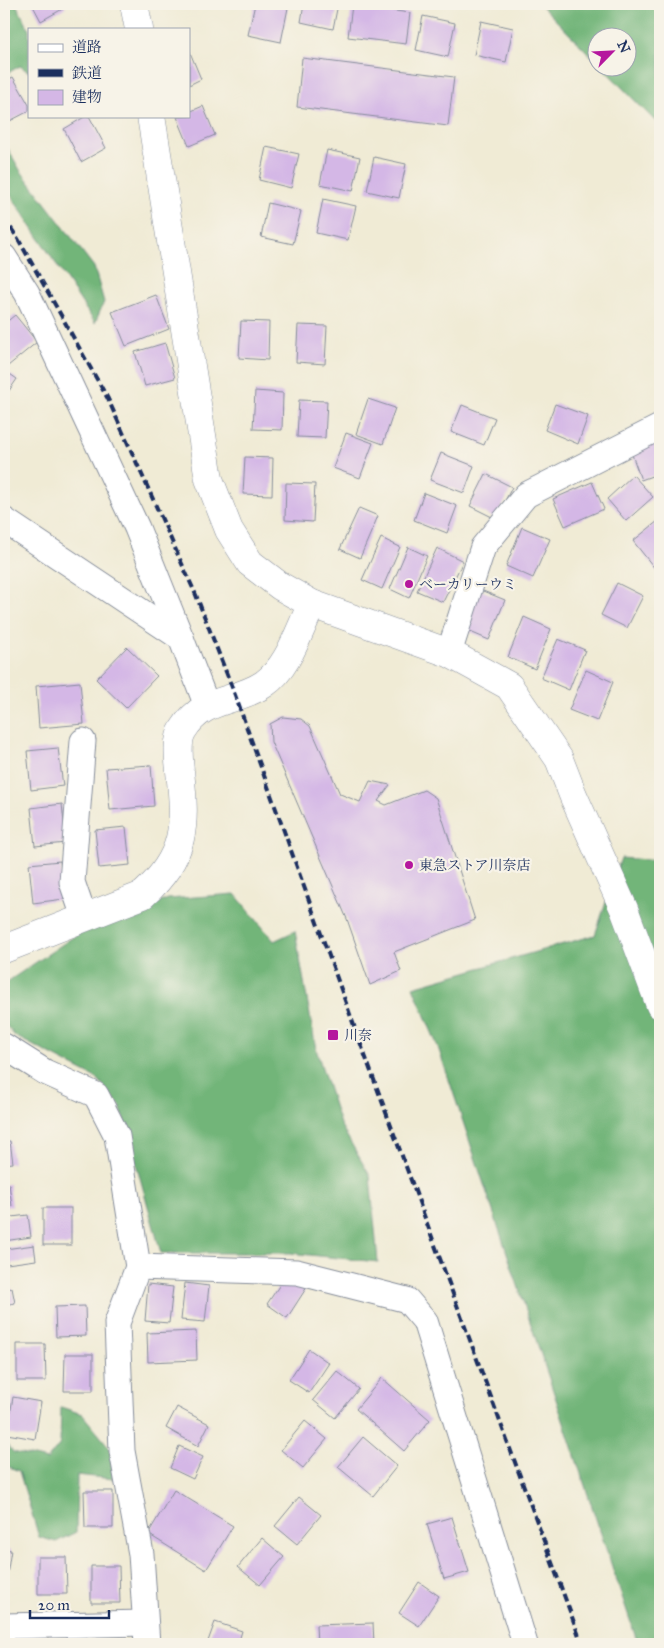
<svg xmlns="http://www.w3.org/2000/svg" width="664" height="1648" viewBox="0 0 664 1648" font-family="'IM FELL Great Primer','Noto Serif JP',serif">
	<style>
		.forest { fill: #72b579; stroke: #46726c }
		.building { fill: #d4b7e6 }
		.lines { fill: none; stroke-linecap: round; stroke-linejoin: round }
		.minor-casing { stroke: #868d9a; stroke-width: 27 }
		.tertiary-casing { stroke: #868d9a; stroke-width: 29 }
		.minor { stroke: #fff; stroke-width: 25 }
		.tertiary { stroke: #fff; stroke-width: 28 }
		.rail { stroke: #1b2f5e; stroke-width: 4; stroke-dasharray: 8 4; stroke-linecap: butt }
		.poi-dot { fill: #b5179e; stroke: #f7f3e8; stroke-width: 2 }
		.labels { text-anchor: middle; stroke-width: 4.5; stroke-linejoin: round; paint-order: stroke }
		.poi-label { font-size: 14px; fill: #1b2f5e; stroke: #f7f3e8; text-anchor: start }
	</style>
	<rect width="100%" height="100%" fill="#f7f3e8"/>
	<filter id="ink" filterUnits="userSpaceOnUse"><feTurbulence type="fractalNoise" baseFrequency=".02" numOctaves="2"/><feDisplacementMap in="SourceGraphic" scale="10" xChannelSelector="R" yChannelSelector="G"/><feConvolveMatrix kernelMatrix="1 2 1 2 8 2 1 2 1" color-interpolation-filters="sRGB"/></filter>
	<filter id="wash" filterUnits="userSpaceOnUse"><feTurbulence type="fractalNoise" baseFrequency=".0096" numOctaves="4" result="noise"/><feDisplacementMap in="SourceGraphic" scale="20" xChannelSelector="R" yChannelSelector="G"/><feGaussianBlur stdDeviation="1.12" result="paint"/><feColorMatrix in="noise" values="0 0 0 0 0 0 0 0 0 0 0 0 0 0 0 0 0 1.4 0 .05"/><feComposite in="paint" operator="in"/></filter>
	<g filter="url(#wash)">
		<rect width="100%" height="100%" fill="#f0ebd5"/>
		<g class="forest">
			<polygon points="4,4 16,4 29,29 29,72 20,66 4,75"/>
			<polygon points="540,4 660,4 660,123 653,119 603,68 626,68 626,38 596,38 596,61"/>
			<polygon points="4,142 20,170 94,267 104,302 95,323 4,185"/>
			<polygon points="621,858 660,861 660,1644 638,1644 438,1047 413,987 595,935"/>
			<polygon points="235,894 274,941 295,931 316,1049 340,1124 370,1176 378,1262 290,1253 161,1253 120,1106 98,1079 15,1036 4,1023 4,984 79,933 168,899"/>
			<polygon points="61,1407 82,1414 110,1448 113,1479 77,1475 76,1532 56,1542 39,1537 19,1471 4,1465 4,1440 13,1452 47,1460 60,1444"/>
		</g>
		<g id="blocks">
			<g class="building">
				<polygon points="32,4 64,4 66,7 41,21"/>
				<polygon points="255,4 268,4 288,8 281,42 248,35"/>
				<polygon points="304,4 338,4 333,29 301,22"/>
				<polygon points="352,5 410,13 406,44 348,37"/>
				<polygon points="423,16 455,23 448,57 416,50"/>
				<polygon points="481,21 513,28 506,62 474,55"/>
				<polygon points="189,50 201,79 189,85"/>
				<polygon points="302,58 454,77 448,126 297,107"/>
				<polygon points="13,77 29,105 29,111 6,123 4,119 4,82"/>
				<polygon points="203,106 215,135 189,146 177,117 189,116 189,112"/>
				<polygon points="86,116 89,116 106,148 81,162 64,129"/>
				<polygon points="266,147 299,154 291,188 259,180"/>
				<polygon points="327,150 360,157 353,191 320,184"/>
				<polygon points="374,157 406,164 399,198 367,191"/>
				<polygon points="323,199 356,206 348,240 316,233"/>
				<polygon points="268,203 301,211 293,244 261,237"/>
				<polygon points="156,295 169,329 126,346 112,312"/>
				<polygon points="15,315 37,342 8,366 4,361 4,324"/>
				<polygon points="241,321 269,322 268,360 239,358"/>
				<polygon points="298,325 327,326 325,364 296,362"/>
				<polygon points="165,343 175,378 145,386 135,352"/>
				<polygon points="4,370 17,379 4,398"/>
				<polygon points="255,391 283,393 282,430 253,429"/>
				<polygon points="368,399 395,408 383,444 356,434"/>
				<polygon points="299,400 327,401 325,438 297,437"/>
				<polygon points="555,404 588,416 578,444 545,430"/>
				<polygon points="462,405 495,418 484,445 451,432"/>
				<polygon points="346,433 373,443 360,478 333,468"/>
				<polygon points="657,437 660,447 660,473 641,480 629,446"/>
				<polygon points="441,453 474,466 464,493 430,480"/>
				<polygon points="245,457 273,458 272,495 243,494"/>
				<polygon points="486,474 512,487 496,519 470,506"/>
				<polygon points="633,475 653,497 626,521 607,499"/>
				<polygon points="592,482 604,509 565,526 553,499"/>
				<polygon points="286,483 315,484 313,522 285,520"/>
				<polygon points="424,493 457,506 447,533 414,520"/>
				<polygon points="359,508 378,516 360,558 340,549"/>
				<polygon points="658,521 660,524 660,575 633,541"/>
				<polygon points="522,527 550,539 533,578 506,566"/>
				<polygon points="381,538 400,547 382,589 362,580"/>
				<polygon points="408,547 427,556 409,598 390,589"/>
				<polygon points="437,548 463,561 443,602 417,591"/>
				<polygon points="617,583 643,596 627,628 601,615"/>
				<polygon points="478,589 505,600 489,640 461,628"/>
				<polygon points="524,617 551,629 535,669 508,657"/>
				<polygon points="558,639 585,650 569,690 541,678"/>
				<polygon points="127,647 157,676 126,708 96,679"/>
				<polygon points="586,670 613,682 597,721 569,710"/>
				<polygon points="80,682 84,724 39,728 36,686"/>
				<polygon points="283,717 301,719 310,726 340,794 360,802 370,781 390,785 378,801 386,805 424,790 436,798 475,920 394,952 401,971 370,985 347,919 271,742 270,724"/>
				<polygon points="58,748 63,786 31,790 27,751"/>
				<polygon points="151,765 154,806 110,810 106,768"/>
				<polygon points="62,804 66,843 35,846 31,808"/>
				<polygon points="126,827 130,865 99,868 95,830"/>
				<polygon points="60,861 64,899 33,903 29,864"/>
				<polygon points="4,1141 10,1141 13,1163 4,1164"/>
				<polygon points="9,1184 12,1206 4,1207 4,1185"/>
				<rect x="43" y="1208" width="28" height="37"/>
				<polygon points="28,1215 31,1237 4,1241 4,1218"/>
				<polygon points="34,1245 36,1260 7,1264 5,1249"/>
				<polygon points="287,1274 307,1287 287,1318 267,1304"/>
				<polygon points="185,1283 209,1286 205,1322 181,1320"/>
				<polygon points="148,1284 173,1287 169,1323 145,1321"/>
				<polygon points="12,1288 15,1303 4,1305 4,1289"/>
				<polygon points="85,1306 86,1336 56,1337 55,1307"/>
				<polygon points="196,1331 197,1360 148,1362 147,1333"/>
				<polygon points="17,1344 45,1344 46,1381 17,1381"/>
				<polygon points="309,1349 329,1363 309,1393 289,1380"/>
				<polygon points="65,1354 93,1354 93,1391 64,1391"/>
				<polygon points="337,1371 359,1389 335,1418 313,1400"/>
				<polygon points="382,1378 430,1420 404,1451 356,1409"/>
				<polygon points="13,1397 41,1402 35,1439 7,1434"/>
				<polygon points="177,1407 209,1424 198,1446 166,1428"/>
				<polygon points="305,1421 327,1439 303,1468 281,1450"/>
				<polygon points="363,1437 397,1466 373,1496 338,1467"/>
				<polygon points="179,1446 203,1457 193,1479 170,1468"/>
				<polygon points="174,1490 233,1526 206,1570 148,1534"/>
				<polygon points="84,1491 113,1491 113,1528 85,1528"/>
				<polygon points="299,1497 321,1515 297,1544 275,1526"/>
				<polygon points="452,1517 469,1572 444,1579 427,1524"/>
				<polygon points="262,1538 284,1557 260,1585 238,1567"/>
				<polygon points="4,1549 11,1550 5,1588 4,1588"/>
				<polygon points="38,1557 66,1557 67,1594 38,1594"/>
				<polygon points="91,1566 119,1566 120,1603 91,1603"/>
				<polygon points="419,1582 439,1596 419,1626 399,1613"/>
				<polygon points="215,1622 242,1631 238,1644 207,1644"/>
				<polygon points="373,1623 374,1644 317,1644 316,1625"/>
			</g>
		</g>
	</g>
	<g filter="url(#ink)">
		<use href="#blocks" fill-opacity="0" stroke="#868d9a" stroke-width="1"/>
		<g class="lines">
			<defs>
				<g id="minor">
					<polyline points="4,257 27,293 137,528 181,638"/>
					<polyline points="4,520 181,638 207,706"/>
					<polyline points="449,653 483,547 526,495 660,427"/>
					<polyline points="83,741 72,882 84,917"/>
					<polyline points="4,1046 45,1072 96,1095 117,1136 138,1267 117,1323 122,1451 141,1554 147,1644"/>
					<polyline points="138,1267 297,1272 407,1300 425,1321 525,1644"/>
					<polyline points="4,1626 145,1623"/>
				</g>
				<g id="tertiary">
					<polyline points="134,4 139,29"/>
					<polyline points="151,116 209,479 229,530 250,563 280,586 312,604 449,653 509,686 559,759 573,795 624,909 660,1005"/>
					<path d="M4,949L143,895C186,856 186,826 180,771C179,759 176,741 183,730C204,696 236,703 264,684C289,667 299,630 312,604"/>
				</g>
			</defs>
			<use href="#minor" class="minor-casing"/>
			<use href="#tertiary" class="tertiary-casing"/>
			<use href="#minor" class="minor"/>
			<use href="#tertiary" class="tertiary"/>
			<polyline class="rail" points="4,218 17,237 108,399 196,595 235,695 356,1031 582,1644"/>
		</g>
	</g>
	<g class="poi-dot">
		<circle cx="409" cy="584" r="5"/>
		<circle cx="409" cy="865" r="5"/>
		<rect x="327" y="1029" width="12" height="12" rx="2.5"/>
	</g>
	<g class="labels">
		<g class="poi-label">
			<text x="419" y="589">ベーカリーウミ</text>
			<text x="419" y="870">東急ストア川奈店</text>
			<text x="344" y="1040">川奈</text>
		</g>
	</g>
	<rect width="664" height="1648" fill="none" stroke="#f7f3e8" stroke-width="20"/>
	<rect x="28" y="28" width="162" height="90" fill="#f7f3e8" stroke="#9fa5b1"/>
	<rect x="38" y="44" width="25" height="8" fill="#ffffff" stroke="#9fa5b1"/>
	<text x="72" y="52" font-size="15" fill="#1b2f5e">道路</text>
	<rect x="38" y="69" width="25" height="8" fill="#1b2f5e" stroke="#9fa5b1"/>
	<text x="72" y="78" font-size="15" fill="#1b2f5e">鉄道</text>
	<rect x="38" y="90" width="25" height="15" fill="#d4b7e6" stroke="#9fa5b1"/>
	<text x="72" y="102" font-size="15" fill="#1b2f5e">建物</text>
	<g transform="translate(612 52) rotate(66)"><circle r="24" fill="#f7f3e8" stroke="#9fa5b1"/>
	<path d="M0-4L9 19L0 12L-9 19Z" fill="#b5179e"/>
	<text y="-8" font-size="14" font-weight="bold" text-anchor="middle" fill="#1b2f5e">N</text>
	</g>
	<path d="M30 1610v8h79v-8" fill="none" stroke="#1b2f5e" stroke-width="2.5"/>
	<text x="38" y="1610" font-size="15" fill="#1b2f5e" stroke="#f7f3e8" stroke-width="4" paint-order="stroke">20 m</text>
</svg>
